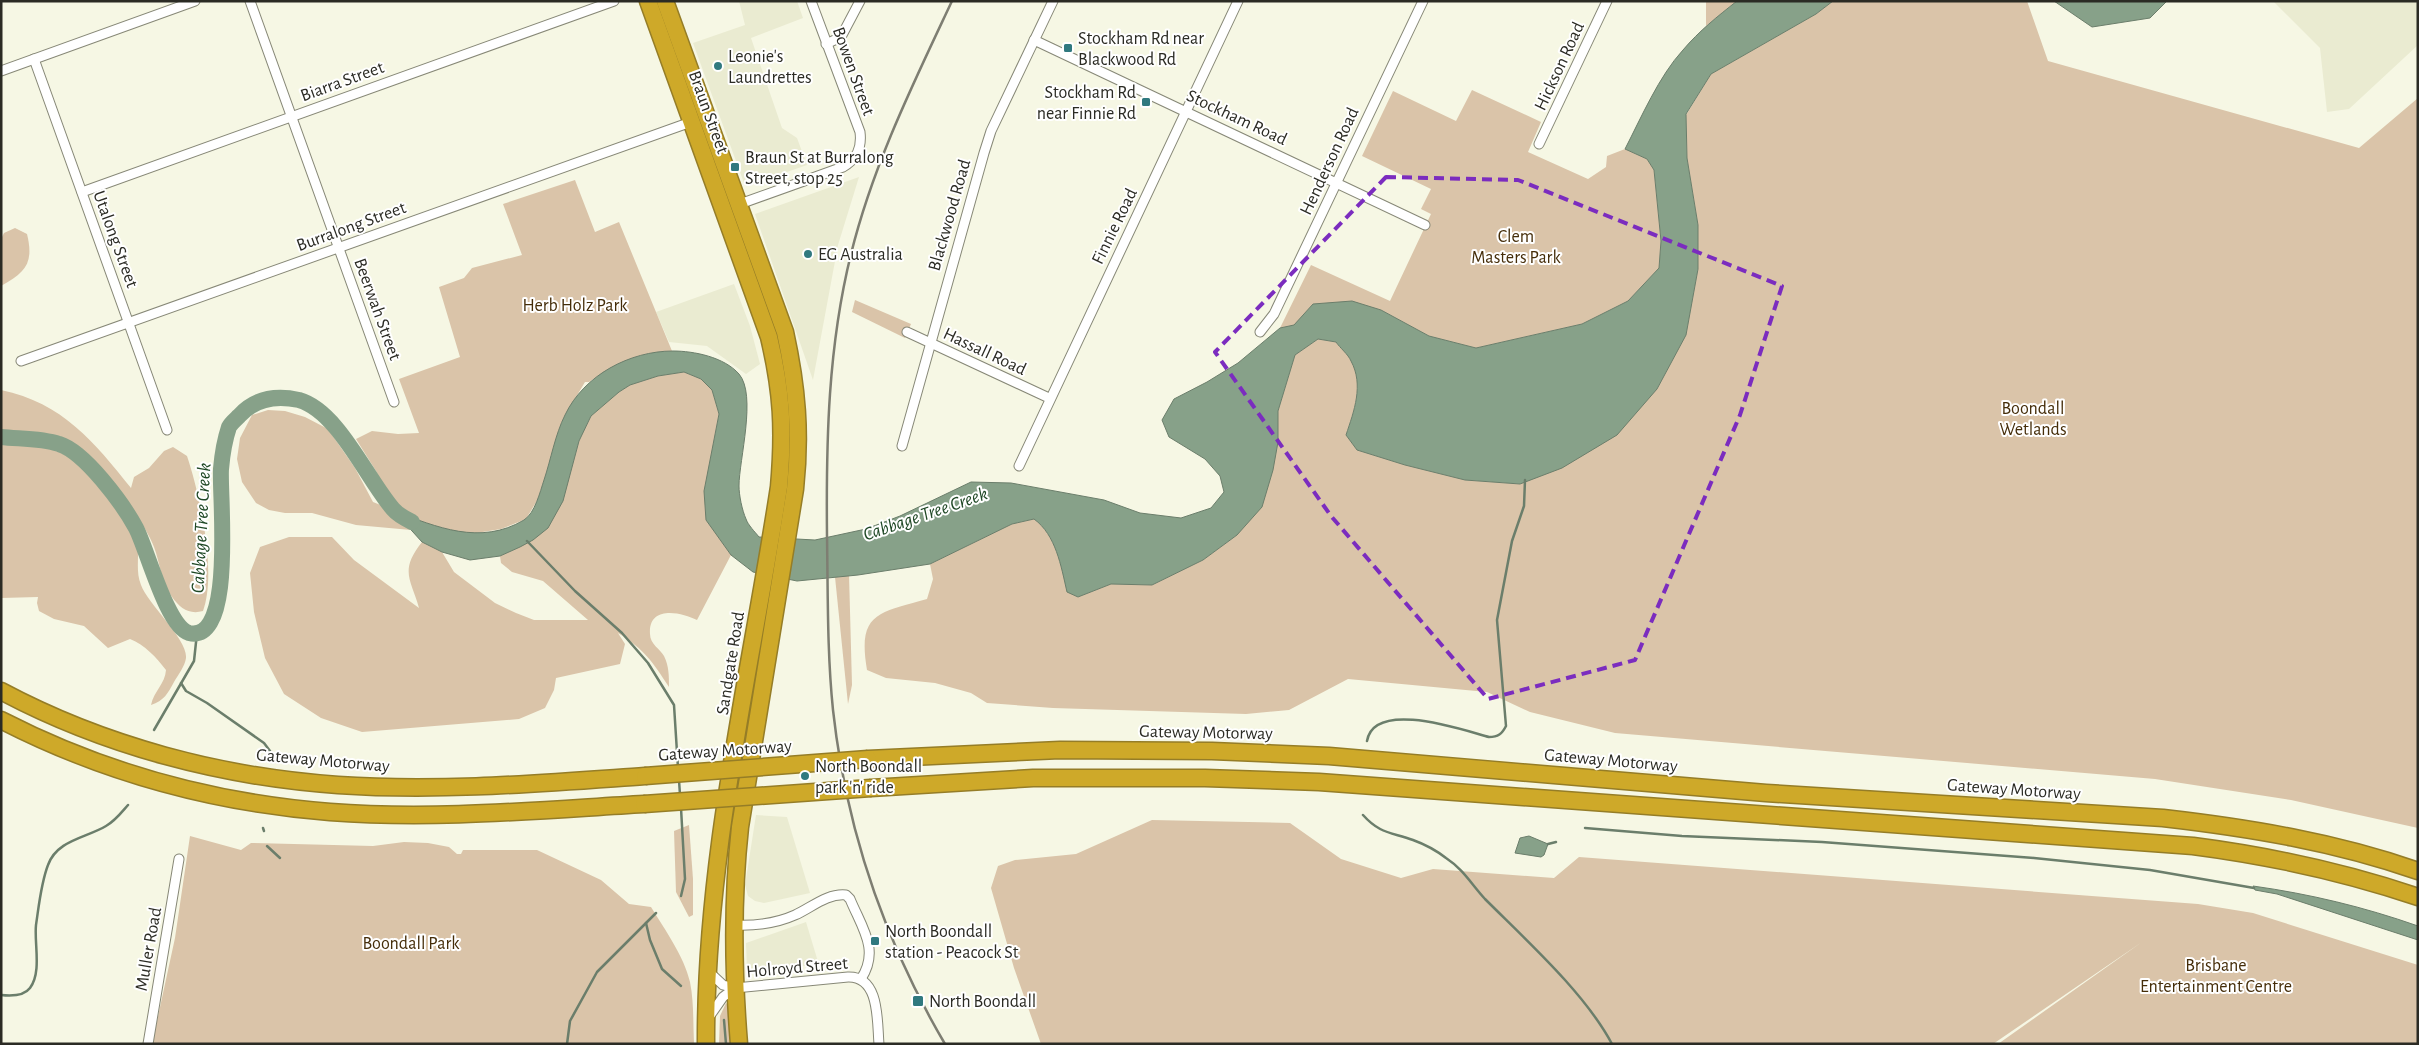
<svg xmlns="http://www.w3.org/2000/svg" width="2419" height="1045" viewBox="0 0 2419 1045" font-family="'Alegreya Sans',sans-serif">
	<style>
		.built { fill: #eaebd1 }
		.green { fill: #dac4a9 }
		.water { fill: #87a189; stroke: #6b7e6b }
		.lines { fill: none; stroke-linecap: round; stroke-linejoin: round }
		.stream { stroke: #6b7e6b; stroke-width: 2.5 }
		.river { stroke: #87a189; stroke-width: 16 }
		.street-casing { stroke: #878877; stroke-width: 11 }
		.highway-casing { stroke: #957d27; stroke-width: 19 }
		.street { stroke: #fff; stroke-width: 9 }
		.highway { stroke: #cea929; stroke-width: 16 }
		.rail { stroke: #7e7e72; stroke-width: 2.5 }
		.highway-bridge-casing { stroke: #957d27; stroke-width: 19; stroke-linecap: butt }
		.highway-bridge { stroke: #cea929; stroke-width: 16 }
		.marked { fill: none; stroke: #7b2cbf; stroke-width: 4; stroke-dasharray: 10 6; stroke-linejoin: round }
		.poi-dot { fill: #30797f; stroke: #fff; stroke-width: 2 }
		.labels { text-anchor: middle; stroke-width: 4; stroke-linejoin: round; paint-order: stroke }
		.poi-label { font-size: 18px; fill: #2b2b24; stroke: #fff; text-anchor: start }
		.street-label { font-size: 18px; fill: #2b2b24; stroke: #fff }
		.park-label { font-size: 18px; fill: #452d09; stroke: #fff }
		.water-label { font-size: 19px; font-style: italic; fill: #1f4825; stroke: #fff }
	</style>
	<rect width="100%" height="100%" fill="#f6f7e4"/>
	<g class="built">
		<polygon points="739,1 797,1 803,18 751,38 782,128 797,138 807,165 750,185 744,183 693,43 745,25"/>
		<polygon points="2273,1 2418,1 2418,45 2349,109 2327,112 2320,48"/>
		<polygon points="859,177 838,245 813,380 755,214"/>
		<polygon points="734,284 750,326 760,364 746,374 707,346 669,342 656,312"/>
		<polygon points="756,815 787,817 810,893 764,903 755,901 748,896 745,885"/>
		<polygon points="806,922 819,965 747,970 746,943"/>
	</g>
	<g class="green">
		<polygon points="1706,1 1737,1 1706,26"/>
		<path d="M1833,1H2027L2048,61L2359,148L2418,98V828L2291,800L2155,779L1615,733L1530,712L1487,692L1348,679L1289,710L1246,714L1053,708L987,703L971,693L935,683L886,678L867,670C857,612 879,613 927,599L933,579L930,564L1012,524L1034,519C1056,535 1061,566 1067,591L1078,597L1111,584L1152,585L1203,560L1237,535L1278,442V411L1295,355L1318,339L1336,342C1340,348 1348,354 1351,360C1364,385 1354,410 1346,435L1357,450L1405,465L1465,480L1520,484L1657,389L1686,334L1698,269V225L1687,158L1686,115L1711,74L1816,14Z"/>
		<polygon points="1472,90 1541,122 1528,152 1588,179 1606,167 1607,156 1625,149 1647,159 1654,170 1661,241 1659,268 1628,301 1582,324 1476,348 1429,336 1381,310 1313,304 1294,326 1280,328 1311,265 1390,301 1431,214 1421,209 1431,189 1362,156 1393,91 1456,121"/>
		<path d="M575,180L595,232L619,222L672,351C641,351 615,365 589,382H585L564,417L538,499L526,519L501,529L470,534L442,530L395,511L411,530L356,525L312,513H285L269,510L256,503L242,482L237,459L240,438L252,415L268,410L285,411L305,417L328,429L355,468L373,502L393,510L376,471L356,439L372,431L398,434L419,433L399,379L460,357L439,287L464,278L472,268L522,255L503,204Z"/>
		<path d="M15,228L27,234C34,263 26,272 1,286V239L4,233Z"/>
		<polygon points="855,300 911,324 905,338 852,312"/>
		<path d="M684,372L701,379L712,390L719,414L713,446L706,519L731,555L697,620C681,612 648,605 650,634C650,644 660,649 664,656C669,666 669,676 669,687C652,661 645,650 618,633L625,644L620,664L556,678L554,690L545,708L519,719L362,732L321,718L284,694L265,658L254,612L250,573L260,547L289,537H332L354,560L419,608C411,579 399,571 422,542L442,552L454,572L495,603L516,613L534,620H588L543,581L512,572L501,563L500,556L520,547L570,474L579,441L591,416L619,392L630,385L658,376Z"/>
		<path d="M1,390C63,403 94,442 131,488L134,477L149,468L164,451L173,447L187,456C200,495 217,573 203,611C189,615 180,608 172,597C161,583 160,562 154,547C143,518 93,452 65,440C46,431 22,432 1,430Z"/>
		<path d="M1,443C63,443 82,459 116,508C122,517 134,529 137,540C140,555 135,570 141,585C148,604 188,640 186,658C185,666 178,675 174,682C168,693 164,701 151,705C154,691 165,684 166,670C156,657 145,645 130,639L108,648L84,626L54,619L39,611L37,603L38,597L1,598Z"/>
		<polygon points="849,574 852,685 848,704 835,577"/>
		<polygon points="1152,820 1290,823 1341,859 1401,878 1433,869 1554,878 1579,857 2198,904 2253,913 2418,965 2418,1044 1998,1044 2142,942 1993,1044 1041,1044 1014,968 991,888 998,866 1015,860 1076,854"/>
		<polygon points="689,825 693,879 693,915 689,917 676,892 674,831"/>
		<path d="M190,836L241,850L251,843L373,846L404,842L428,843L449,847L457,854H461L463,850H537L601,880L629,904L651,907C665,930 684,956 690,982C694,1002 693,1023 694,1044H152L175,938Z"/>
		<polygon points="726,1003 729,1006 737,1044 719,1044 720,1016"/>
	</g>
	<g class="water">
		<path d="M1737,1H1833L1816,14L1711,74L1686,114L1687,158L1698,225V269L1686,335L1657,389L1617,435L1562,468L1520,484L1465,480L1405,465L1357,450L1346,435C1354,411 1364,385 1351,361C1348,354 1340,348 1336,342L1318,339L1295,355L1278,411V442L1273,470L1262,507L1237,535L1203,560L1152,585L1111,584L1078,597L1067,592C1061,566 1056,535 1034,519L1012,524L930,564L858,575L797,581L753,572L731,555L706,520L704,491L719,414L712,390L701,379L684,372L658,376L630,385L619,392L591,416L579,441L563,501L548,528L533,540L520,547L500,556L470,560L442,552L422,542L394,511C437,527 480,546 524,520C535,513 540,492 544,480C551,459 555,435 565,415C584,375 630,351 673,351C694,351 724,357 739,374C757,395 739,460 739,486C739,495 742,510 746,519C748,525 755,532 759,537L815,540L866,529L900,516L971,482L1011,483L1104,500L1140,513L1181,518L1211,508L1224,492L1220,476L1205,459L1169,437L1162,420L1174,399L1207,382L1238,363L1280,328L1294,325L1313,304L1352,301L1381,310L1429,336L1476,348L1582,324L1628,301L1659,268L1661,241L1654,170L1647,159L1625,149C1641,118 1659,76 1683,50C1699,31 1718,16 1737,1Z"/>
		<polygon points="2054,1 2167,1 2150,18 2092,27"/>
		<polygon points="1529,836 1548,844 1544,855 1541,857 1515,853 1520,838"/>
		<path d="M2253,886C2310,894 2364,907 2418,926V940L2277,894L2255,890Z"/>
	</g>
	<g class="lines">
		<g class="stream">
			<polyline points="527,541 575,591 622,633 648,663 674,705 678,768"/>
			<polyline points="181,683 186,691 207,703 264,743 270,751 272,758"/>
			<polyline points="154,730 194,661 197,633"/>
			<path d="M1367,741C1374,699 1463,730 1489,737C1498,737 1502,734 1506,726L1497,620L1512,541L1524,506L1525,480"/>
			<polyline points="679,780 680,795"/>
			<path d="M1363,815C1380,834 1391,832 1413,840C1424,844 1437,851 1446,858C1463,869 1472,885 1485,899C1526,940 1585,993 1612,1044"/>
			<polyline points="263,828 264,831"/>
			<polyline points="1585,828 1682,836 1822,842 2034,858 2150,870 2254,888"/>
			<polyline points="1548,844 1556,842"/>
			<polyline points="267,846 280,858"/>
			<polyline points="681,896 685,879 681,808"/>
			<polyline points="646,923 650,940 662,969 681,986"/>
			<path d="M1,995C10,996 24,996 30,988C42,972 34,943 36,925C39,905 41,883 48,865C57,840 86,838 106,826C115,821 121,813 128,805"/>
			<polyline points="724,1020 726,1044"/>
			<polyline points="567,1044 570,1021 597,972 656,913"/>
		</g>
		<path class="river" d="M1,437C19,439 41,438 59,444C85,452 123,504 136,528C147,549 167,627 189,633C236,644 219,494 221,469C222,457 225,439 229,427C231,423 236,419 239,416C255,398 276,395 299,400C338,411 367,479 393,509C398,515 406,519 412,522"/>
		<defs>
			<g id="street">
				<polyline points="250,1 394,402"/>
				<polyline points="1034,40 1425,225"/>
				<polyline points="826,44 841,37 860,1"/>
				<polyline points="34,59 167,430"/>
				<polyline points="1,71 195,1"/>
				<polyline points="1539,144 1607,1"/>
				<polyline points="82,192 614,1"/>
				<path d="M737,205L843,167C857,159 862,148 860,132L811,1"/>
				<polyline points="907,332 1049,398"/>
				<polyline points="1260,332 1274,314 1423,1"/>
				<polyline points="21,361 691,122"/>
				<polyline points="902,446 984,153 991,131 1053,1"/>
				<polyline points="1019,466 1238,1"/>
				<path d="M733,925C755,926 775,924 795,915C811,908 827,893 846,895L850,899C862,928 880,950 861,979"/>
				<path d="M708,971L723,985L735,988L848,977C880,976 877,1021 879,1044"/>
				<polyline points="709,1017 723,997 735,988"/>
				<polyline points="148,1044 179,859"/>
			</g>
			<g id="highway">
				<path d="M648,1L769,337C782,392 784,430 779,487C751,671 705,856 706,1044"/>
				<path d="M665,1L785,332C797,387 801,433 795,489L740,827C732,900 733,971 739,1044"/>
				<path d="M1,691C104,746 222,777 338,785C440,792 544,783 645,776"/>
				<path d="M1,720C104,773 215,803 330,812C434,820 540,810 644,804"/>
				<path d="M868,759L1060,750L1212,751L1329,756L1766,793L2163,818C2250,828 2335,842 2418,871"/>
				<path d="M871,788L1033,778H1205L1319,782L2193,846C2270,856 2344,872 2418,897"/>
			</g>
		</defs>
		<use href="#street" class="street-casing"/>
		<use href="#highway" class="highway-casing"/>
		<use href="#street" class="street"/>
		<use href="#highway" class="highway"/>
		<path class="rail" d="M945,1044C885,942 846,828 833,710C827,652 828,594 827,536C826,440 828,347 851,254C873,165 913,84 952,1"/>
		<defs>
			<g id="highway-bridge">
				<polyline points="645,776 868,759"/>
				<polyline points="644,804 871,788"/>
			</g>
		</defs>
		<use href="#highway-bridge" class="highway-bridge-casing"/>
		<use href="#highway-bridge" class="highway-bridge"/>
	</g>
	<path class="marked" d="M1386,177L1518,180L1782,286L1740,415L1635,660L1488,699L1331,516L1215,352Z"/>
	<g class="poi-dot">
		<rect x="1063" y="43" width="10" height="10" rx="2.5"/>
		<circle cx="718" cy="66" r="5"/>
		<rect x="1141" y="97" width="10" height="10" rx="2.5"/>
		<rect x="730" y="162" width="10" height="10" rx="2.5"/>
		<circle cx="808" cy="254" r="5"/>
		<circle cx="805" cy="776" r="5"/>
		<rect x="870" y="936" width="10" height="10" rx="2.5"/>
		<rect x="912" y="995" width="12" height="12" rx="2.5"/>
	</g>
	<g class="labels">
		<g class="poi-label">
			<text x="1078" y="44">Stockham Rd near<tspan x="1078" dy="21">Blackwood Rd</tspan></text>
			<text x="728" y="62">Leonie's<tspan x="728" dy="21">Laundrettes</tspan></text>
			<text x="1136" y="98" text-anchor="end">Stockham Rd<tspan x="1136" dy="21">near Finnie Rd</tspan></text>
			<text x="745" y="163">Braun St at Burralong<tspan x="745" dy="21">Street, stop 25</tspan></text>
			<text x="818" y="260">EG Australia</text>
			<text x="815" y="772">North Boondall<tspan x="815" dy="21">park 'n' ride</tspan></text>
			<text x="885" y="937">North Boondall<tspan x="885" dy="21">station - Peacock St</tspan></text>
			<text x="929" y="1007">North Boondall</text>
		</g>
		<g class="street-label">
			<text transform="translate(1559 66) rotate(-65)" y="6">Hickson Road</text>
			<text transform="translate(854 71) rotate(70)" y="6">Bowen Street</text>
			<text transform="translate(342 81) rotate(-20)" y="6">Biarra Street</text>
			<text transform="translate(709 112) rotate(70)" y="6">Braun Street</text>
			<text transform="translate(1237 117) rotate(25)" y="6">Stockham Road</text>
			<text transform="translate(1329 161) rotate(-65)" y="6">Henderson Road</text>
			<text transform="translate(949 215) rotate(-74)" y="6">Blackwood Road</text>
			<text transform="translate(351 226) rotate(-20)" y="6">Burralong Street</text>
			<text transform="translate(1114 226) rotate(-64)" y="6">Finnie Road</text>
			<text transform="translate(116 239) rotate(70)" y="6">Utalong Street</text>
			<text transform="translate(378 309) rotate(70)" y="6">Beerwah Street</text>
			<text transform="translate(985 351) rotate(25)" y="6">Hassall Road</text>
			<text transform="translate(730 663) rotate(-81)" y="6">Sandgate Road</text>
			<text transform="translate(1206 732) rotate(1)" y="6">Gateway Motorway</text>
			<text transform="translate(725 750) rotate(-4)" y="6">Gateway Motorway</text>
			<text transform="translate(323 760) rotate(5)" y="6">Gateway Motorway</text>
			<text transform="translate(1611 760) rotate(5)" y="6">Gateway Motorway</text>
			<text transform="translate(2014 789) rotate(4)" y="6">Gateway Motorway</text>
			<text transform="translate(148 949) rotate(-80)" y="6">Muller Road</text>
			<text transform="translate(797 967) rotate(-5)" y="6">Holroyd Street</text>
		</g>
		<g class="park-label">
			<text x="1516" y="242">Clem<tspan x="1516" dy="21">Masters Park</tspan></text>
			<text x="575" y="311">Herb Holz Park</text>
			<text x="2033" y="414">Boondall<tspan x="2033" dy="21">Wetlands</tspan></text>
			<text x="411" y="949">Boondall Park</text>
			<text x="2216" y="971">Brisbane<tspan x="2216" dy="21">Entertainment Centre</tspan></text>
		</g>
		<g class="water-label">
			<text transform="translate(925 513) rotate(-19)" y="7">Cabbage Tree Creek</text>
			<text transform="translate(200 528) rotate(-87)" y="7">Cabbage Tree Creek</text>
		</g>
	</g>
	<rect width="2419" height="1045" fill="none" stroke="#2b2b24" stroke-width="5"/>
</svg>
